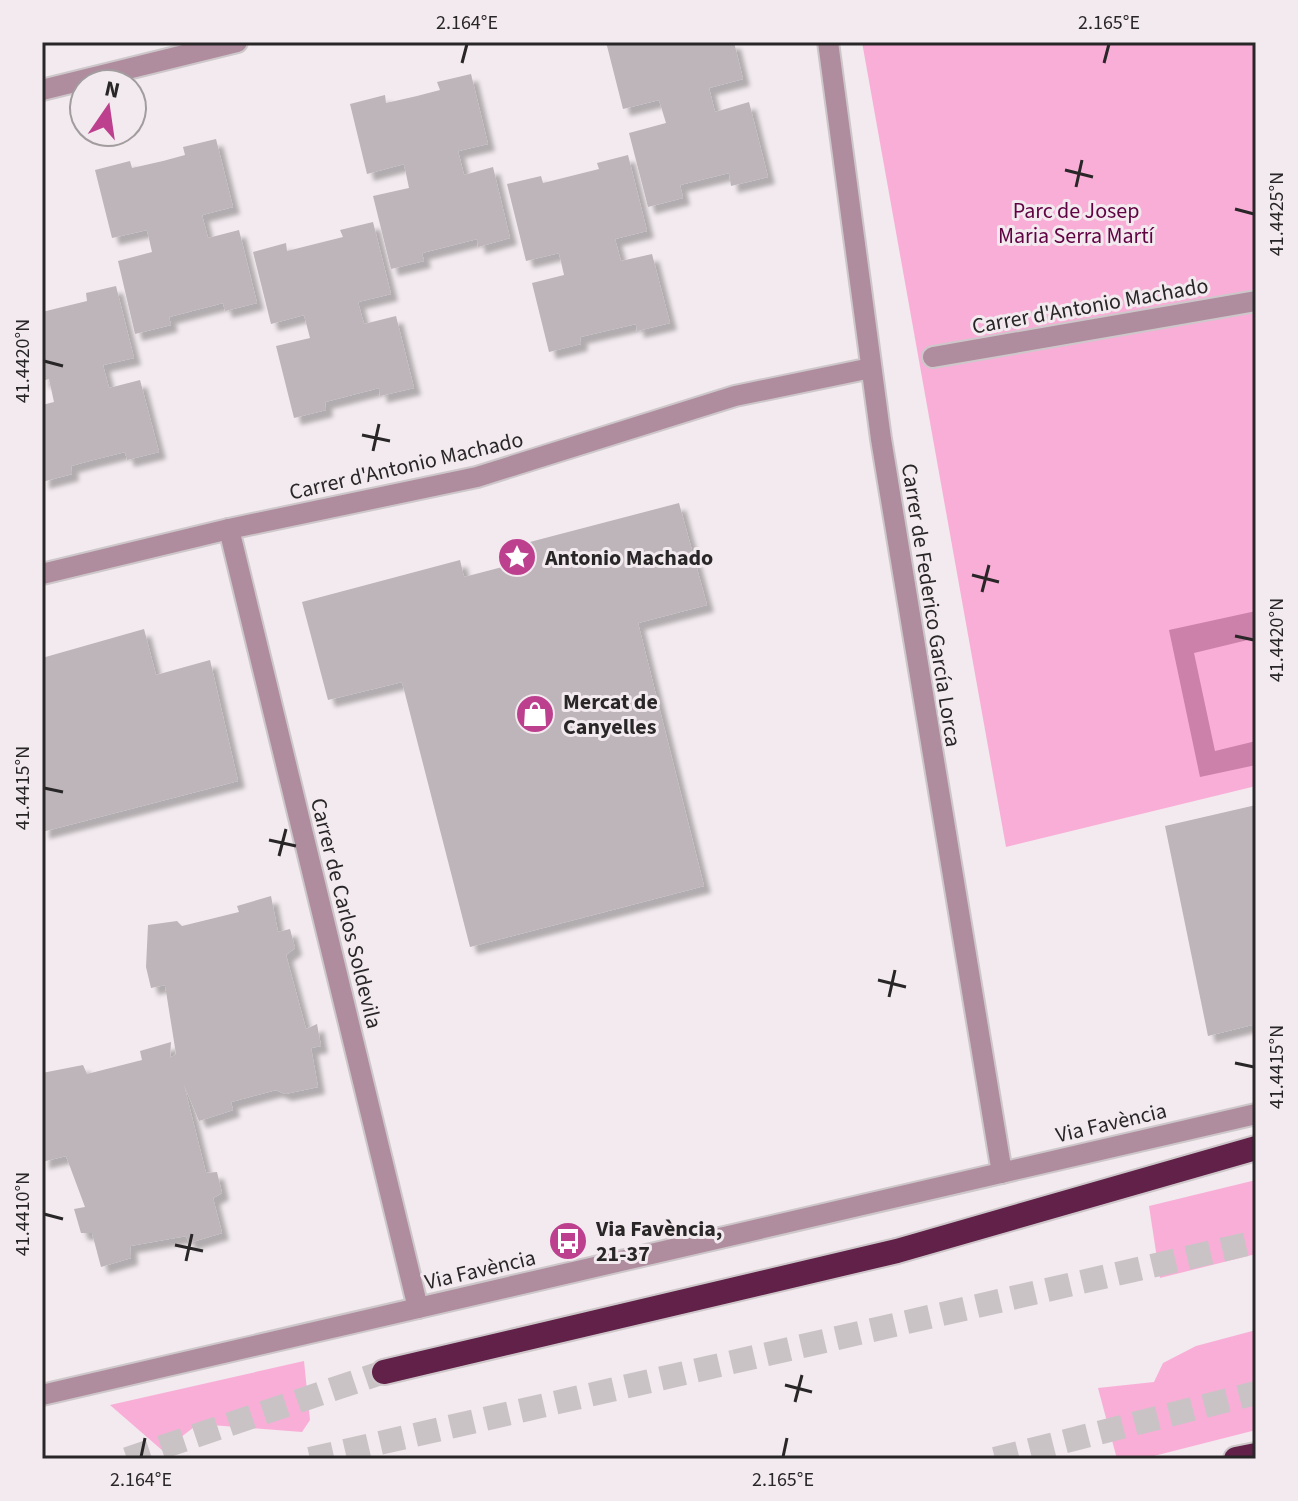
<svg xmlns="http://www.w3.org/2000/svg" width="1298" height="1501" viewBox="0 0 1298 1501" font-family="'Source Sans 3',sans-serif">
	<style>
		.green { fill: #f9aed7 }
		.water { fill: #cb81aa }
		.building { fill: #bdb5b9; filter: url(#shadow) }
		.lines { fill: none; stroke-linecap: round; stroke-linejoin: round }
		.highway-tunnel { stroke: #cac3c6; stroke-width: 24; stroke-dasharray: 24 12; stroke-linecap: butt }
		.minor-casing { stroke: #cec7ca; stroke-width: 24 }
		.highway-casing { stroke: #cec7ca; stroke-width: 28 }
		.minor { stroke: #af8d9f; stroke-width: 20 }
		.highway { stroke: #612148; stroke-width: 24 }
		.ticks { fill: none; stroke: #292628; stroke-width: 3 }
		.labels { text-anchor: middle; stroke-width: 6; stroke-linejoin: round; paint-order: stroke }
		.park-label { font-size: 22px; fill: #600343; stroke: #f2eaee }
		.street-label { font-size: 22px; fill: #292628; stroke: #f2eaee }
		.poi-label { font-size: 22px; font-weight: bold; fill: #292628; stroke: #f2eaee; text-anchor: start }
		.neatline { fill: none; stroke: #292628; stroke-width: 3 }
		.ticks-label { font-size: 20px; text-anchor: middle; fill: #292628 }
	</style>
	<defs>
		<filter id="shadow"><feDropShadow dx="7" dy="7" stdDeviation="2" flood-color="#0004"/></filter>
	</defs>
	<rect width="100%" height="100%" fill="#f2eaee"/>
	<g class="green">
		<polygon points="862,42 1256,42 1256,786 1006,847"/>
		<polygon points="1256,1180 1256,1254 1160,1278 1149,1206"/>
		<polygon points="1256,1330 1256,1430 1142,1459 1117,1459 1098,1388 1154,1382 1163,1363 1196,1346"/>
		<polygon points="304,1361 310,1420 302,1432 198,1424 163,1451 110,1405"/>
	</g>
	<polygon class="water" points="1256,611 1256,638 1194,653 1215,751 1256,741 1256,765 1200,777 1169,630"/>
	<g class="building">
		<polygon points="606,42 734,42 743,79 709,88 715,112 749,102 768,177 731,186 729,173 680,185 683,198 648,207 629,133 666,123 659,100 623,109"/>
		<polygon points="471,74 488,144 458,151 464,175 493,167 510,238 478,247 477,239 422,253 424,261 391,269 373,196 409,188 404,164 367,174 350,104 385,95 386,103 417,96 440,90 437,82"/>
		<polygon points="216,139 233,207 202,215 208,238 239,230 257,303 225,311 223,303 169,317 171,325 135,334 118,261 152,252 147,230 112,238 95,170 130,161 132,168 163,161 185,155 183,147"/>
		<polygon points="628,155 647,231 615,239 621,261 652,254 670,323 637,331 636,324 580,337 581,344 549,352 532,283 564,275 559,253 526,261 507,184 541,176 543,183 599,169 597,163"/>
		<polygon points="373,222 391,294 358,302 364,324 396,316 414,388 380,396 379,388 325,402 326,410 294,418 276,346 310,338 304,315 271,324 253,252 286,243 287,251 343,237 340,230"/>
		<polygon points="116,286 134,358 103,365 109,388 140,380 159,452 127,460 125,452 93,460 71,466 72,474 42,482 42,405 54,402 49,379 42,381 42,312 87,301 86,293"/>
		<polygon points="679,503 707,605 638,623 704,886 470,947 402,682 328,700 302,602 460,560 464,577 529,560 526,543"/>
		<polygon points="144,629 156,675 210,660 238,781 42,832 42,658"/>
		<polygon points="1256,805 1256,1024 1208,1036 1165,826"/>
		<polygon points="271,896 278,932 290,929 295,948 286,955 306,1029 317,1024 321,1046 311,1048 318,1087 285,1094 276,1090 231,1102 233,1110 199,1121 184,1085 206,1173 217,1172 222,1193 213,1198 222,1233 189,1243 186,1236 130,1246 131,1258 101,1267 92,1233 81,1233 74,1209 85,1207 66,1156 42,1162 42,1073 83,1065 87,1074 142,1060 140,1051 171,1042 170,1058 176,1054 165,985 151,988 146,967 148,925 177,921 182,926 239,912 237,906"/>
	</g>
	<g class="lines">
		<g class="highway-tunnel">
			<polyline points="127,1459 384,1372"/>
			<polyline points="310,1459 1256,1242"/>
			<polyline points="995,1459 1256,1393"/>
		</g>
		<defs>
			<g id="minor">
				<polyline points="828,42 881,439 1002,1173"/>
				<polyline points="42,90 237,42"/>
				<polyline points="933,357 1256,301"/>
				<polyline points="229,529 418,1308"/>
				<polyline points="42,574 229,529 477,477 735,396 871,368"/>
				<polyline points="42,1395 1256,1114"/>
			</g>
			<g id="highway">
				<polyline points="384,1372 897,1251 1256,1148"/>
				<polyline points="1236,1459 1256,1455"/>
			</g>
		</defs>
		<use href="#minor" class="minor-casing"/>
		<use href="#highway" class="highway-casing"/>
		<use href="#minor" class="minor"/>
		<use href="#highway" class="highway"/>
	</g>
	<path class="ticks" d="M462,63L467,44M1104,63L1109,44M1065,170L1093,177M1076,187L1082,160M1235,209L1254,214M44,361L63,366M362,435L390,441M373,451L379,424M972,575L999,582M982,592L989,565M1235,636L1254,640M44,788L63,792M269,840L296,846M279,856L286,829M878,980L906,987M889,997L895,970M1235,1063L1254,1067M44,1214L63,1219M175,1245L203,1251M186,1261L192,1234M785,1385L812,1392M795,1402L802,1375M141,1457L145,1438M783,1457L787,1438"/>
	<defs>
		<symbol id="sight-disc" viewBox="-11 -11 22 22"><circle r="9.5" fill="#bd408f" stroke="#f2eaee"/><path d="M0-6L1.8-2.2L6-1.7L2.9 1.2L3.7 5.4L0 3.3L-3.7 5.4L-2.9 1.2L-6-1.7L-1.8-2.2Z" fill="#fff"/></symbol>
		<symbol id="shop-disc" viewBox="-11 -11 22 22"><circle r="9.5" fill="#bd408f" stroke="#f2eaee"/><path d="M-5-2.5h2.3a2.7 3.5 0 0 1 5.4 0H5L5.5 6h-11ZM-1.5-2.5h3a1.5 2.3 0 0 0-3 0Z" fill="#fff"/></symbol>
		<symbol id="bus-disc" viewBox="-11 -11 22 22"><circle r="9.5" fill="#bd408f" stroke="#f2eaee"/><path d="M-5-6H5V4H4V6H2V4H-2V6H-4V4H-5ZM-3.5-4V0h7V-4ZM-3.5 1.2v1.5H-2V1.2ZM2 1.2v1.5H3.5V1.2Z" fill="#fff"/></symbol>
	</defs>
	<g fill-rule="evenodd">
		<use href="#sight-disc" x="495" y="535" width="44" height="44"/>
		<use href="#shop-disc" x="513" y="692" width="44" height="44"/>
		<use href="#bus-disc" x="546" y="1219" width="44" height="44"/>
	</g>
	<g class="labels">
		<g class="park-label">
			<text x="1076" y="218">Parc de Josep<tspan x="1076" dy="25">Maria Serra Martí</tspan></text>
		</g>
		<g class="street-label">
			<text transform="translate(1090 305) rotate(-10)" y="8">Carrer d'Antonio Machado</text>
			<text transform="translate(406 465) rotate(-13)" y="8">Carrer d'Antonio Machado</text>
			<text transform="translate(932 605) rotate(81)" y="8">Carrer de Federico García Lorca</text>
			<text transform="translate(347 913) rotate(76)" y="8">Carrer de Carlos Soldevila</text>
			<text transform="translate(1111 1122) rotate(-13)" y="8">Via Favència</text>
			<text transform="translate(480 1269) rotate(-13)" y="8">Via Favència</text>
		</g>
		<g class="poi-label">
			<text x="545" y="565">Antonio Machado</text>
			<text x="563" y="709">Mercat de<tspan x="563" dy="25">Canyelles</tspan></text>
			<text x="596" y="1236">Via Favència,<tspan x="596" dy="25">21-37</tspan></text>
		</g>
	</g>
	<rect width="1298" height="1501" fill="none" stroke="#f2eaee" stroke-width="88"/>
	<g transform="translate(108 108) rotate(13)"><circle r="38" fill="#f2eaee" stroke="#a29c9f" stroke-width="2"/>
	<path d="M0-6L14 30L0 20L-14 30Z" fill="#bd408f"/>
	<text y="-12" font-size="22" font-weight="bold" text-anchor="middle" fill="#292628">N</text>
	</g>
	<rect x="44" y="44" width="1210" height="1413" class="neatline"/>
	<g class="ticks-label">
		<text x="467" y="29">2.164°E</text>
		<text x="1109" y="29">2.165°E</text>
		<text transform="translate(1276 214) rotate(-90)" y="7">41.4425°N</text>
		<text transform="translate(22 361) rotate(-90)" y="7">41.4420°N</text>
		<text transform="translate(1276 640) rotate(-90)" y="7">41.4420°N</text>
		<text transform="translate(22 788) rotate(-90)" y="7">41.4415°N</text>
		<text transform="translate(1276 1067) rotate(-90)" y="7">41.4415°N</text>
		<text transform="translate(22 1214) rotate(-90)" y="7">41.4410°N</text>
		<text x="141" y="1486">2.164°E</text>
		<text x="783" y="1486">2.165°E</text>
	</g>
</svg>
